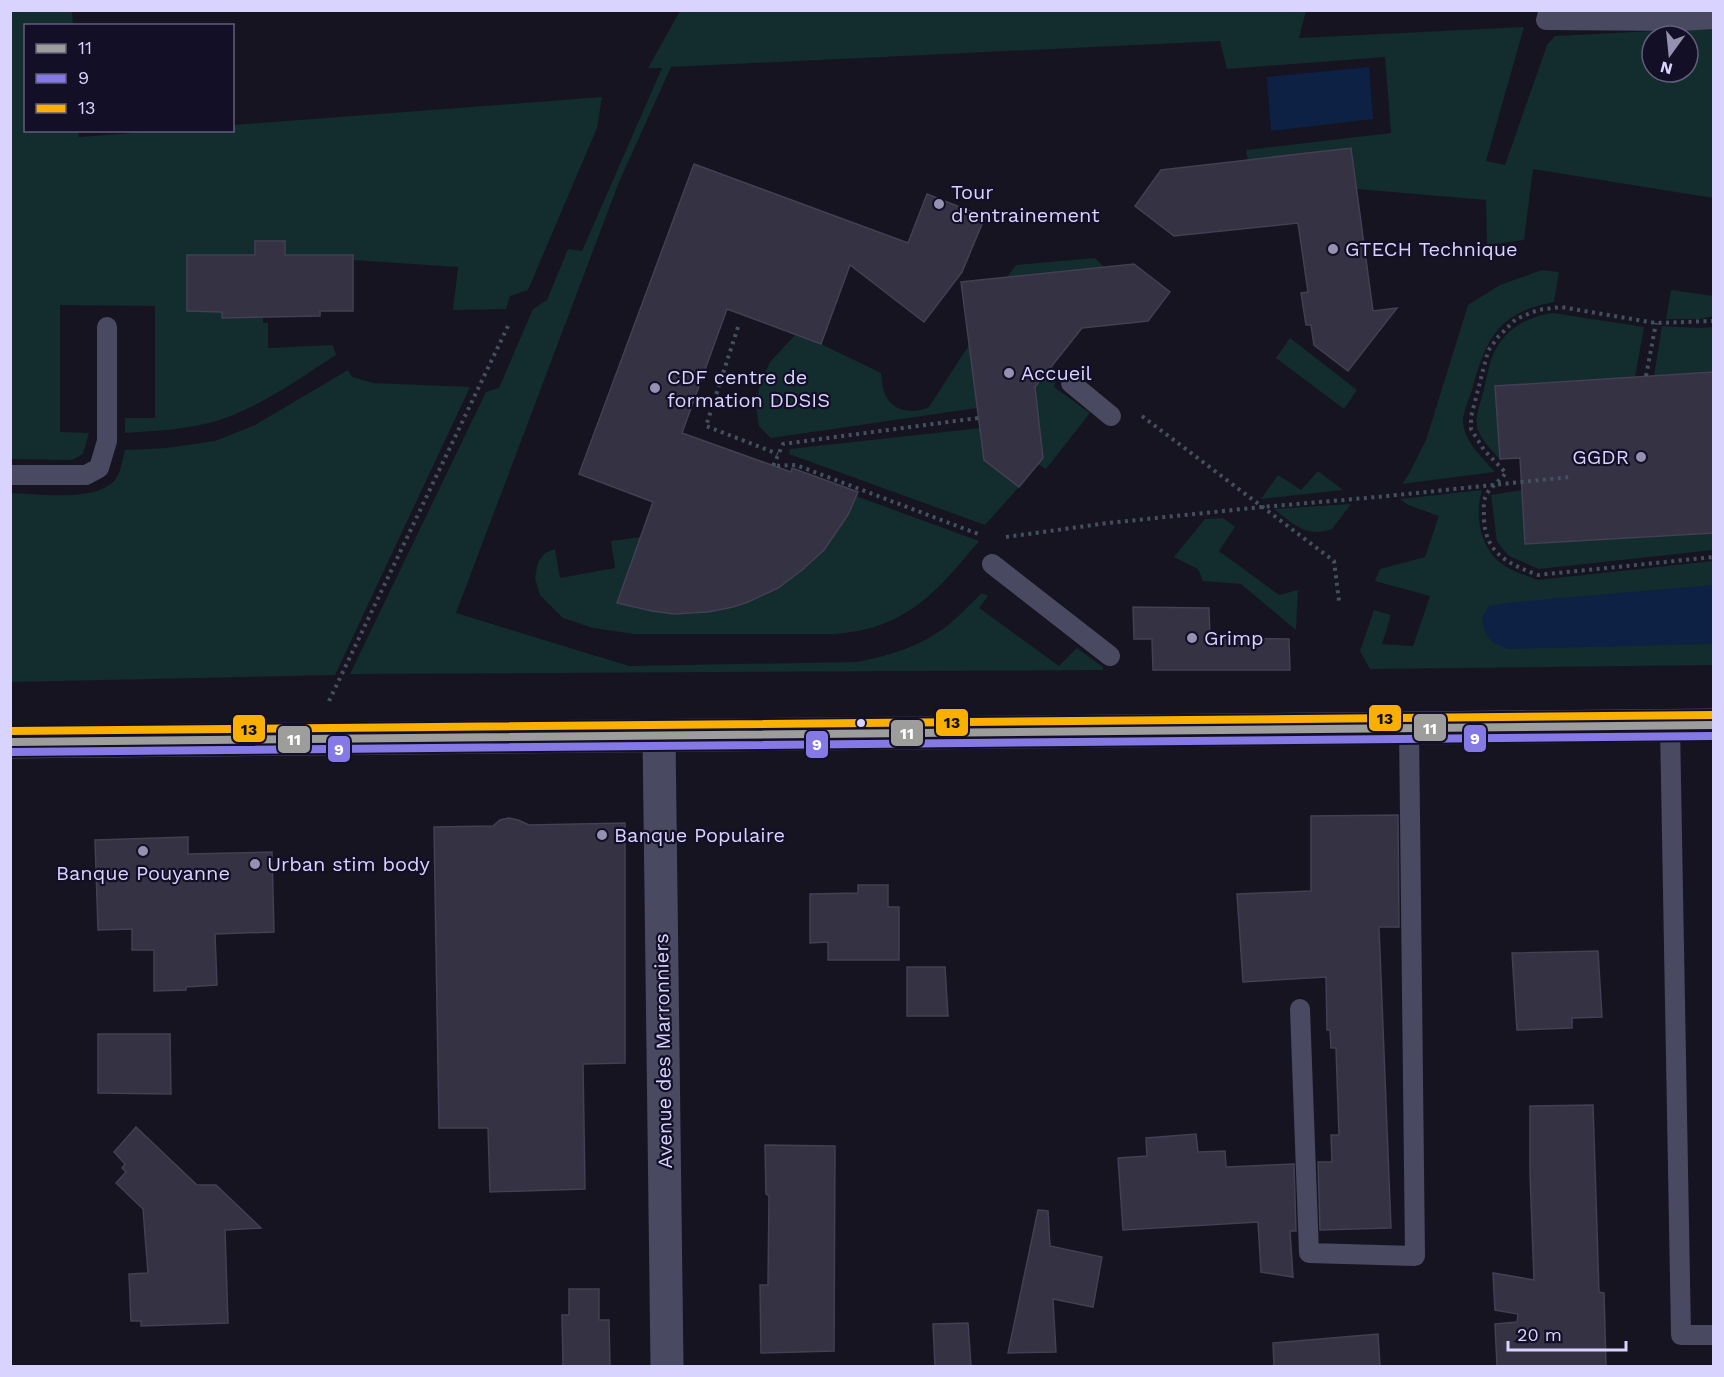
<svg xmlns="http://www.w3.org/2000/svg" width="1724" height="1377" viewBox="0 0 1724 1377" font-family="'Work Sans',sans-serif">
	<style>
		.green { fill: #132c2d; fill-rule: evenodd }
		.water { fill: #0d2144 }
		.building { fill: #343243; stroke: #433f54; stroke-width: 1.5 }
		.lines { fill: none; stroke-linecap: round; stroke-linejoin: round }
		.path { stroke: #44505f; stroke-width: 4; stroke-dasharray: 3 4.5; stroke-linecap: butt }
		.service { stroke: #4a4962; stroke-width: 20 }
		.minor { stroke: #4a4962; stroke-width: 33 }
		.secondary { stroke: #575674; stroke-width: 33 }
		.bus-1-casing { stroke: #130f26; stroke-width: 12 }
		.bus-2-casing { stroke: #130f26; stroke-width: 12 }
		.bus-3-casing { stroke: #130f26; stroke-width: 12 }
		.bus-1 { stroke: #9d9d9c; stroke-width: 8 }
		.bus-2 { stroke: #8579e5; stroke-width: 8 }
		.bus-3 { stroke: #f9b000; stroke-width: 8 }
		.poi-dot { fill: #9591b1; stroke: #130f26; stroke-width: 2 }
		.bus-dot { fill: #d9d4ff; stroke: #130f26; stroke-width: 2 }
		.labels { text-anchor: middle; stroke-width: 4.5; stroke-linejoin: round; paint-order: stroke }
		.poi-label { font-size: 20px; fill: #d9d4ff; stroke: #130f26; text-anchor: start }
		.street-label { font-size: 20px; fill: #d9d4ff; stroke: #130f26 }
		.line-badge { stroke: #130f26; stroke-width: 2 }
		.badge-label { font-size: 16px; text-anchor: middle; font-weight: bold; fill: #fff }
		.pale-badge-label { font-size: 16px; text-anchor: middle; font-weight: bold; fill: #111 }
	</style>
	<rect width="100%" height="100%" fill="#161421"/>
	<g class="green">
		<path d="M11,11H72L73,25L26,26V130L78,131L79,137L160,131L232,130L233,125L602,97L597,128L528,290L510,296L506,309L453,310L458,267L353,260L348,255H308L285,265V241H256L255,266L187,262V306L193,311L222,312L263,317V323H268V348L333,345L336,355C297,380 255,411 209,423C181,430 153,431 125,433V418H155V306L60,305V432L89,433L83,454L72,460L11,459Z"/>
		<path d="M680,11H1306L1299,38L1524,27L1486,161L1505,165L1547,45L1555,36L1713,28V198L1533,169L1524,240L1487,245L1486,200L1357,189L1351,148L1248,160L1246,150L1391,133L1385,57L1227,69L1220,41L671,67L619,182L456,613L629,666L856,662C884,657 916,648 940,631C955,621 968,606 982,593L988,596L979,608L1059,666L1077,648L1103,667V670L350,674L486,392L499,388L533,309L547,300L568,249L582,251L662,68H648ZM1652,36H1688V72H1652Z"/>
		<polygon points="1095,258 1104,267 988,302 1016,265"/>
		<path d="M1542,270L1559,272L1554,302C1498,312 1486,339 1472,390C1469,399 1463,412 1463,421C1464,442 1482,457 1495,472L1402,484L1410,472L1426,440L1468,305L1500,285Z"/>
		<polygon points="1671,290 1713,296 1713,316 1700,319 1666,319"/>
		<path d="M1553,313L1644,327L1635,377L1495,386L1500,459C1491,450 1483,442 1478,430C1474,419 1480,404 1483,393C1486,381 1488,368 1492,357C1502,331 1527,316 1553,313Z"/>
		<polygon points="1662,326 1700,328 1713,327 1713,372 1654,376"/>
		<path d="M795,335L821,344L881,373C882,382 883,394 889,401C899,413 916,413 929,407L969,345L977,408L771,438L759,426L756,405L760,383L770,362Z"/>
		<polygon points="1290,338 1357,390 1344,409 1276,358"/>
		<polygon points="1052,366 1058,372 1054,387 1090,413 1046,469 1038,464 1043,458 1034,382 1040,381"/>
		<path d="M348,370L352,377L373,383L470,387L335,675L11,682V493C38,494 95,502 114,481C121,474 122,459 125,450L166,448L215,441L255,425Z"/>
		<polygon points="980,428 984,460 1019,487 985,525 789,454 790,449"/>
		<polygon points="1318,471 1343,490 1261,499 1278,475 1301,490"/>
		<path d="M1482,490C1475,513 1479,540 1495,558C1505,569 1523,574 1537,580L1713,561V665L1370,669L1360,651L1374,610L1391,615L1382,644L1413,646L1430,596L1375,581L1380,569L1425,557L1439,516L1408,505L1400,499Z"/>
		<polygon points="1522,490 1526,544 1713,533 1713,550 1539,569 1509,556 1497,542 1491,495"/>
		<path d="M856,496L979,541C953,572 925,608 885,623C869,630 853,632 835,634H634L593,628L563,618L540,595L535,578L538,562L545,553L555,549L560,578L615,568L611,541L641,537L617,601C714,638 816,590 856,496Z"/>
		<path d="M1351,504L1332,529C1305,538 1294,524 1274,509Z"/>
		<polygon points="1223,518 1235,527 1219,551 1279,595 1298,590 1296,630 1241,584 1203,581 1198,569 1174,557 1205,519"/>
	</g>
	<g class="water">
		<polygon points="1369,67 1373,119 1271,131 1267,77"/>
		<path d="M1713,585V644L1508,649C1489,642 1485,638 1482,618L1489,606L1514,602Z"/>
	</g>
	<g class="building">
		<polygon points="1351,148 1373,311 1397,308 1348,371 1314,345 1311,325 1306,325 1301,293 1308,292 1298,223 1174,236 1135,206 1161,170"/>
		<polygon points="694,164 908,243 927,194 985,217 962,272 924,322 850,265 821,344 727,309 682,433 791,472 792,468 858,492 848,515 824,550 802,570 778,588 748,602 733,607 708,612 674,614 652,611 617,603 653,502 579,474"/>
		<polygon points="255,241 285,241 285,255 353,255 353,311 320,311 320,316 222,318 222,312 187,311 187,255 255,255"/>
		<polygon points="1134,264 1170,292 1148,321 1082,328 1035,387 1043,458 1019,487 984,460 961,282"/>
		<polygon points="1713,372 1713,533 1525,544 1520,458 1500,459 1495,386"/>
		<polygon points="1133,607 1209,608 1210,638 1289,639 1290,670 1153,670 1152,639 1134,639"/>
		<polygon points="1398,815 1399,927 1379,927 1391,1228 1320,1230 1318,1162 1332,1162 1331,1135 1339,1135 1336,1048 1331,1048 1330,1030 1327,1030 1326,977 1243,982 1237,894 1311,891 1311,816"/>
		<polygon points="509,818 518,820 529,825 625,823 625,1063 583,1064 585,1189 490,1192 488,1128 439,1128 434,827 493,826 500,820"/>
		<polygon points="188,837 188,854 272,852 274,932 215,934 217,985 186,987 186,990 154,991 154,950 132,950 132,929 98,930 95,840"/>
		<polygon points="858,885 888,885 888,907 899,907 899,960 828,960 828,942 810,943 810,894 858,893"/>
		<polygon points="1598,951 1602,1017 1572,1018 1572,1028 1517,1030 1512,953"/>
		<polygon points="907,967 945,967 948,1016 907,1016"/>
		<polygon points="98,1034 170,1034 171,1094 98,1093"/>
		<polygon points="1593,1105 1599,1292 1604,1293 1606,1366 1497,1366 1495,1324 1517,1322 1518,1314 1495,1310 1493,1273 1534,1280 1530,1173 1530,1106"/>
		<polygon points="136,1127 197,1185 216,1185 261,1228 225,1230 228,1323 141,1326 141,1321 131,1321 129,1274 148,1273 143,1209 116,1183 126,1172 122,1168 125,1164 114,1152"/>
		<polygon points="1196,1134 1198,1152 1225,1151 1226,1167 1294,1164 1296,1231 1290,1231 1293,1277 1261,1272 1258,1222 1123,1230 1118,1158 1147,1156 1146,1138"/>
		<polygon points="765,1145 835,1146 834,1351 761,1353 760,1285 768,1285 769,1196 766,1194"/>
		<polygon points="1038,1210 1048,1211 1050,1246 1102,1257 1093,1307 1053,1299 1056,1352 1008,1353"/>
		<polygon points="569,1289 599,1289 599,1320 609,1320 610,1366 563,1366 562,1315 569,1315"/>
		<polygon points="968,1323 971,1366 935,1366 933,1324"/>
		<polygon points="1378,1334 1380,1366 1274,1366 1273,1343"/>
	</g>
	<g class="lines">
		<g class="path">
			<path d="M1714,321L1656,323L1561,307L1538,310L1516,319L1498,337L1488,351L1471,417V429L1484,450L1506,473C1500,480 1487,490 1485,498C1483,504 1484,512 1484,518C1485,554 1509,564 1538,575L1714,557"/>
			<polyline points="738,327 706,426 778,454"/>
			<polyline points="1646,376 1656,323"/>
			<polyline points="1142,416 1334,561 1339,601"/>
			<polyline points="978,418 783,444 773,466 796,465 981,535"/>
			<polyline points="1006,537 1108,523 1262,507 1378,497 1569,477"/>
			<polyline points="329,701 508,326"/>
		</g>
		<g class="service">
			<polyline points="1549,10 1546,20 1680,21 1714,19"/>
			<polyline points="1071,383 1111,416"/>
			<polyline points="10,475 86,475 99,468 107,441 107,327"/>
			<polyline points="992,564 1110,656"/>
			<polyline points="1670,725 1681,1335 1714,1335"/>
			<polyline points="1300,1009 1309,1253 1415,1256 1409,727"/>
		</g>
		<polyline class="minor" points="659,736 667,1366"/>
		<polyline class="secondary" points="10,742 1714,725"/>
		<defs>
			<polyline id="bus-1" points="10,742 1714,725"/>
			<polyline id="bus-2" points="10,752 1714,736"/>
			<polyline id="bus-3" points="10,731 1714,715"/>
		</defs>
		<use href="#bus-1" class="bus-1-casing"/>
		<use href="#bus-2" class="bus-2-casing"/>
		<use href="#bus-3" class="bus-3-casing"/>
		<use href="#bus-1" class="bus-1"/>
		<use href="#bus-2" class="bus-2"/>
		<use href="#bus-3" class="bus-3"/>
	</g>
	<g class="poi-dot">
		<circle cx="939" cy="204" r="6"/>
		<circle cx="1333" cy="249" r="6"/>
		<circle cx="1009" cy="373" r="6"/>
		<circle cx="655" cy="388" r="6"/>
		<circle cx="1641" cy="457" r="6"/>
		<circle cx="1192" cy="638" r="6"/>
		<circle cx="602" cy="835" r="6"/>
		<circle cx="143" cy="851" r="6"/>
		<circle cx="255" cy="864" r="6"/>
	</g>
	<circle class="bus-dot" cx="861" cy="723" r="5"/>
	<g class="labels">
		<g class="poi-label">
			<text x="951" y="199">Tour<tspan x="951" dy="23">d'entrainement</tspan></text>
			<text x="1345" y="256">GTECH Technique</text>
			<text x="1021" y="380">Accueil</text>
			<text x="667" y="384">CDF centre de<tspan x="667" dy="23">formation DDSIS</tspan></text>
			<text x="1629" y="464" text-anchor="end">GGDR</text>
			<text x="1204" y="645">Grimp</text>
			<text x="614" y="842">Banque Populaire</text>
			<text x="267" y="871">Urban stim body</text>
			<text x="143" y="880" text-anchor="middle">Banque Pouyanne</text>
		</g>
		<g class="street-label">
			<text transform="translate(663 1051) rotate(-91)" y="7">Avenue des Marronniers</text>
		</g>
	</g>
	<g class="line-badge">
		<rect x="1368" y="704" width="34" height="28" rx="6" fill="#f9b000"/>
		<rect x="935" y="708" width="34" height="29" rx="6" fill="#f9b000"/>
		<rect x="1413" y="713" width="34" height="29" rx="6" fill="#9d9d9c"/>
		<rect x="232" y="714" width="34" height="29" rx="6" fill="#f9b000"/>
		<rect x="890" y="719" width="34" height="28" rx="6" fill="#9d9d9c"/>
		<rect x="1463" y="724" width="24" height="29" rx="6" fill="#8579e5"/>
		<rect x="277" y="725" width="34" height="29" rx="6" fill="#9d9d9c"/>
		<rect x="805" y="730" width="24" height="29" rx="6" fill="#8579e5"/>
		<rect x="327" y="735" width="24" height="28" rx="6" fill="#8579e5"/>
	</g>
	<g class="badge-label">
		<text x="1430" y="734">11</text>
		<text x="907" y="739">11</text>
		<text x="1475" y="744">9</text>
		<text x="294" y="745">11</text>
		<text x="817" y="750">9</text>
		<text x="339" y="755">9</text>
	</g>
	<g class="pale-badge-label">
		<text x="1385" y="724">13</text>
		<text x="952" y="728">13</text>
		<text x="249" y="735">13</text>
	</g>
	<rect width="1724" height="1377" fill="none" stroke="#d9d4ff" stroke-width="24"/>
	<rect x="24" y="24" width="210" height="108" fill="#130f26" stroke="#625e7d" stroke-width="1.5"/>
	<rect x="36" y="44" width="30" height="9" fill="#9d9d9c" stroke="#625e7d" stroke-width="1.5"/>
	<text x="78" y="54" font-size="18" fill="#d9d4ff">11</text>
	<rect x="36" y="74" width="30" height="9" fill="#8579e5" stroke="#625e7d" stroke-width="1.5"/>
	<text x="78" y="84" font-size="18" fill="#d9d4ff">9</text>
	<rect x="36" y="104" width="30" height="9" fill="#f9b000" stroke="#625e7d" stroke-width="1.5"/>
	<text x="78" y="114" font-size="18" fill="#d9d4ff">13</text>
	<g transform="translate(1670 54) rotate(195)"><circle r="28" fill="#130f26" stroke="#625e7d" stroke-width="1.5"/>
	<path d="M0-4.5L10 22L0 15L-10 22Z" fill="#9591b1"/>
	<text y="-9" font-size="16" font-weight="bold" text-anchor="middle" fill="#d9d4ff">N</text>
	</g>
	<path d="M1508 1341v9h118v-9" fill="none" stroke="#d9d4ff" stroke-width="3"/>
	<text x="1517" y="1341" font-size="18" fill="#d9d4ff" stroke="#130f26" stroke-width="4.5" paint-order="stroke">20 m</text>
</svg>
